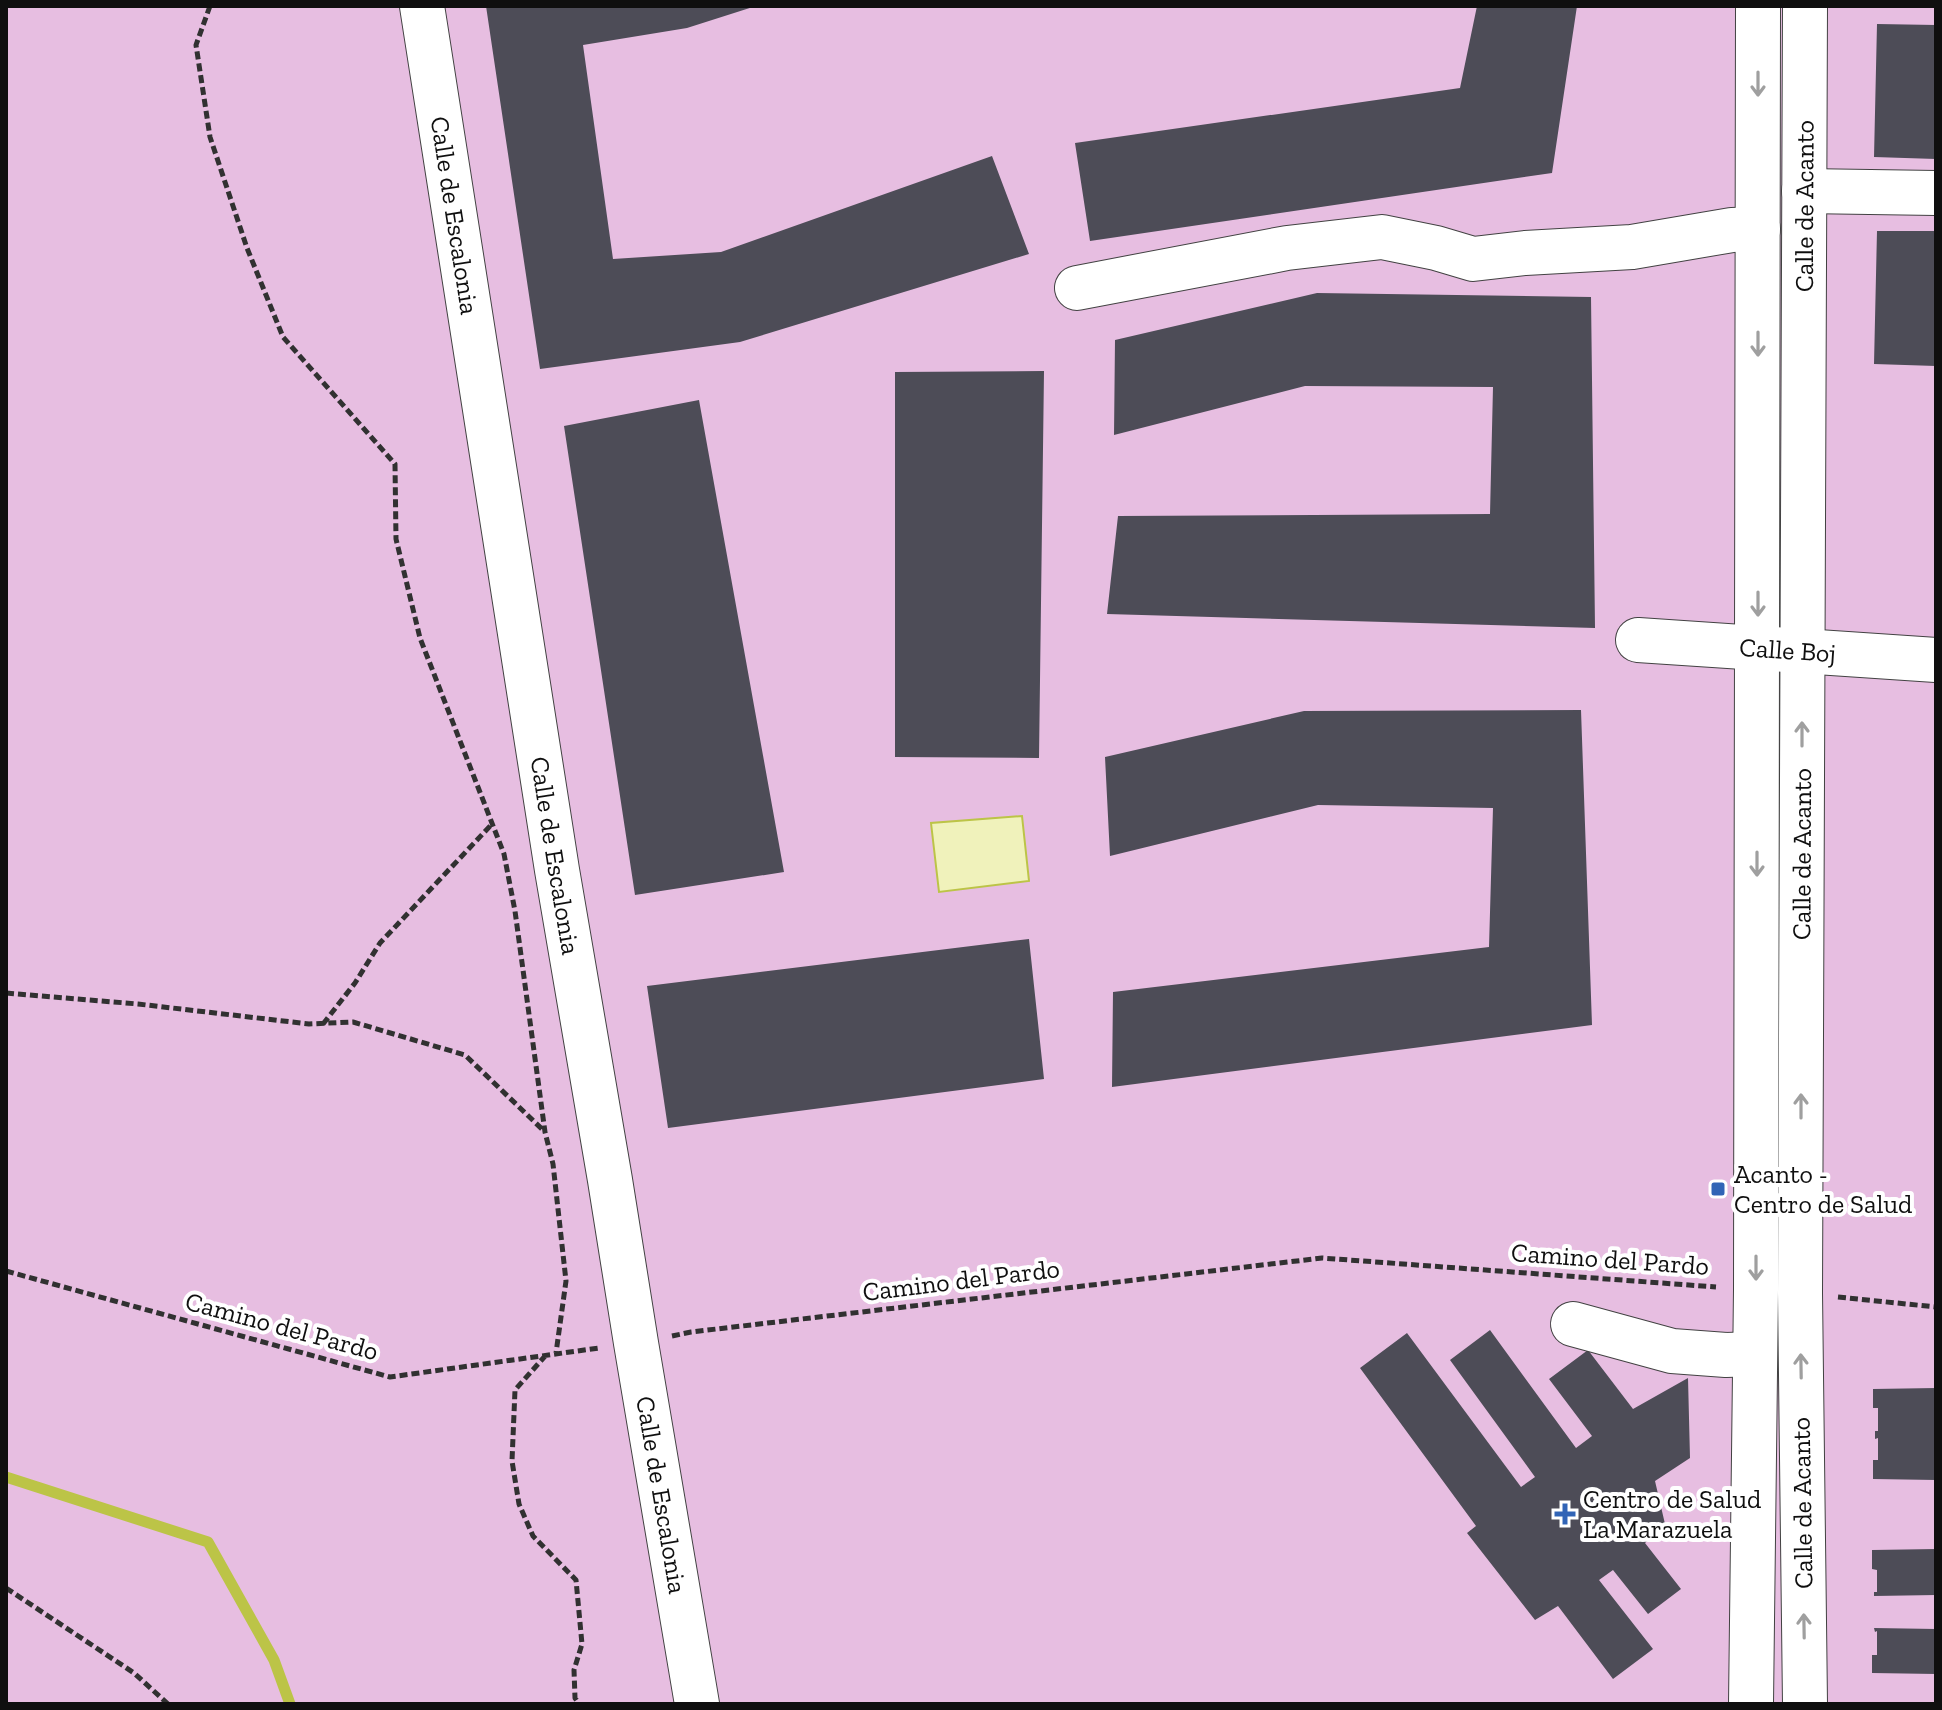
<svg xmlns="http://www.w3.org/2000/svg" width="1942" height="1710" font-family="'Zilla Slab',serif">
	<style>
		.green { fill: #e7bee1 }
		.water { fill: #f0f2bb; stroke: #bcc447; stroke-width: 2 }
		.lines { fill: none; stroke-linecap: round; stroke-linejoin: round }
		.stream { stroke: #bcc447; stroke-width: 11 }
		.building { fill: #4d4c57 }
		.minor-casing { stroke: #424242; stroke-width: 46 }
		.path { stroke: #313131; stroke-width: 5; stroke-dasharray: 8 4; stroke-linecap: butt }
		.minor { stroke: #fff; stroke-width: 44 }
		.oneway { stroke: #9f9f9f }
		.poi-dot { fill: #3164b6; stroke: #fff; stroke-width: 3 }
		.labels { text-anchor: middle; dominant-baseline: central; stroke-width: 8; stroke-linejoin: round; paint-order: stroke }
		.street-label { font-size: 26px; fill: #0f0f0f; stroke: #fff }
		.poi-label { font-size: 26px; fill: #0f0f0f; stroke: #fff; text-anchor: start }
	</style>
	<rect width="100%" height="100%" fill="#f8f3fe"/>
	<path class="green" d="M6,6H1936V1704H6Z"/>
	<path class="water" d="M1022,816L1029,881L939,892L931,823Z"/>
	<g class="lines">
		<path class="stream" d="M6,1477L208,1542L274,1660L290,1704"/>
	</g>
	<path class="building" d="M486,6H756L687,28L583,45L613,259L721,252L992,156L1029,254L740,342L540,369Z
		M1477,6H1577L1552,173L1090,241L1075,143L1460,88Z
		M1877,24L1936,25V159L1874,157Z
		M1877,231H1936V366L1874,364Z
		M1317,293L1591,297L1595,628L1107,614L1118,516L1490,514L1493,387L1305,386L1114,435L1115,340Z
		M1044,371L1039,758L895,757V372Z
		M699,400L784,872L635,895L564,426Z
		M1581,710L1592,1025L1112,1087L1113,992L1489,947L1493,808L1318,805L1110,856L1105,757L1304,711Z
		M1029,939L1044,1079L668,1128L647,986Z
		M1490,1330L1576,1448L1592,1436L1549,1379L1588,1350L1633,1409L1688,1378L1690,1458L1655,1481L1665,1524L1645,1543L1681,1589L1648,1614L1613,1570L1599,1580L1653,1649L1613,1679L1558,1606L1535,1620L1467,1533L1476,1526L1360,1368L1407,1333L1521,1487L1535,1477L1450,1360Z
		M1936,1388V1480L1873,1479V1460H1878V1438L1875,1439V1431H1878V1408H1873V1389Z
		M1936,1549V1595L1874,1596V1592H1877V1570L1872,1569V1550Z
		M1874,1628L1936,1629V1674L1872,1673V1655H1877V1631L1875,1632Z"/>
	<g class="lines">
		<defs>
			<g id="minor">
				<path id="s1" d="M422,6L557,870L610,1180L636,1343L697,1704"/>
				<path d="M1804,191L1936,193"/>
				<path d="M1077,288L1287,248L1382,237L1436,248L1473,259L1525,253L1632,247L1732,230L1758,229"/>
				<path id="s2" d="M1638,640L1936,660"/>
				<path d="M1573,1324L1672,1351L1726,1355L1755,1354"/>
				<path d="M1751,1704L1756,1290L1758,6"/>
				<path id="s3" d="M1805,1704L1800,1293L1805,6"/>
			</g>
		</defs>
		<use href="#minor" class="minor-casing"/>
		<path class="path" d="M210,6L196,45L210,137L247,248L283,337L395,464L396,539L420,638L504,854L515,911L545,1132L553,1164L566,1281L556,1353
			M6,993L138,1004L309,1024L353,1022L465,1055L544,1131
			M323,1024L355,983L380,943L492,824
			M6,1271L390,1377L599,1348
			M1838,1297L1936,1307
			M672,1336L691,1332L1322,1258L1716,1287
			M546,1355L515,1390L512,1461L519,1504L533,1536L576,1580L582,1644L574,1670L575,1698L579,1704
			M6,1588L134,1673L168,1704"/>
		<use href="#minor" class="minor"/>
	</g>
	<defs><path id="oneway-shaft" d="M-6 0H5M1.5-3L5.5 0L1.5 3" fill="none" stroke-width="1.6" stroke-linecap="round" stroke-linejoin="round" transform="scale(2)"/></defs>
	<g class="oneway">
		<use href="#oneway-shaft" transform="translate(1758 84) rotate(90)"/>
		<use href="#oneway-shaft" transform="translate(1758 344) rotate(90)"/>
		<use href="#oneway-shaft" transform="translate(1758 604) rotate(90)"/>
		<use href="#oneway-shaft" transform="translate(1802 734) rotate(-90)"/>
		<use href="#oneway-shaft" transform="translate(1757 864) rotate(90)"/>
		<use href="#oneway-shaft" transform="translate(1801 1106) rotate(-90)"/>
		<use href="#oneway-shaft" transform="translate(1756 1268) rotate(90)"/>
		<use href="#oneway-shaft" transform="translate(1801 1366) rotate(-91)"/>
		<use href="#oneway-shaft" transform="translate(1804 1626) rotate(-91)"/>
	</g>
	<g class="poi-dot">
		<rect x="1710" y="1181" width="16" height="16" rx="4"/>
		<path d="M1561 1502h8v8h8v8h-8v8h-8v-8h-8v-8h8z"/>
	</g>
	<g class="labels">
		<g class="street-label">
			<text stroke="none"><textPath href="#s3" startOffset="1498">Calle de Acanto</textPath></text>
			<text stroke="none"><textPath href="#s1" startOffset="212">Calle de Escalonia</textPath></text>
			<text stroke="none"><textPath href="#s2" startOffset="150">Calle Boj</textPath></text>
			<text stroke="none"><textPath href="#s3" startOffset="850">Calle de Acanto</textPath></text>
			<text stroke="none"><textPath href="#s1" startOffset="860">Calle de Escalonia</textPath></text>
			<text transform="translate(1610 1259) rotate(4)">Camino del Pardo</text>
			<text transform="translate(961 1280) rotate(-7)">Camino del Pardo</text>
			<text transform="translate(282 1326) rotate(15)">Camino del Pardo</text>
			<text stroke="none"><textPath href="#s1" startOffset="1508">Calle de Escalonia</textPath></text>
			<text transform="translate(1802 1503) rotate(-91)">Calle de Acanto</text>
		</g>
		<g class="poi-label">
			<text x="1734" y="1174">Acanto -<tspan x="1734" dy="30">Centro de Salud</tspan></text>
			<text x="1583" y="1499">Centro de Salud<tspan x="1583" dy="30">La Marazuela</tspan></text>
		</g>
	</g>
	<rect width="1942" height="1710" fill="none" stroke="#0f0f0f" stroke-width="16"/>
</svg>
